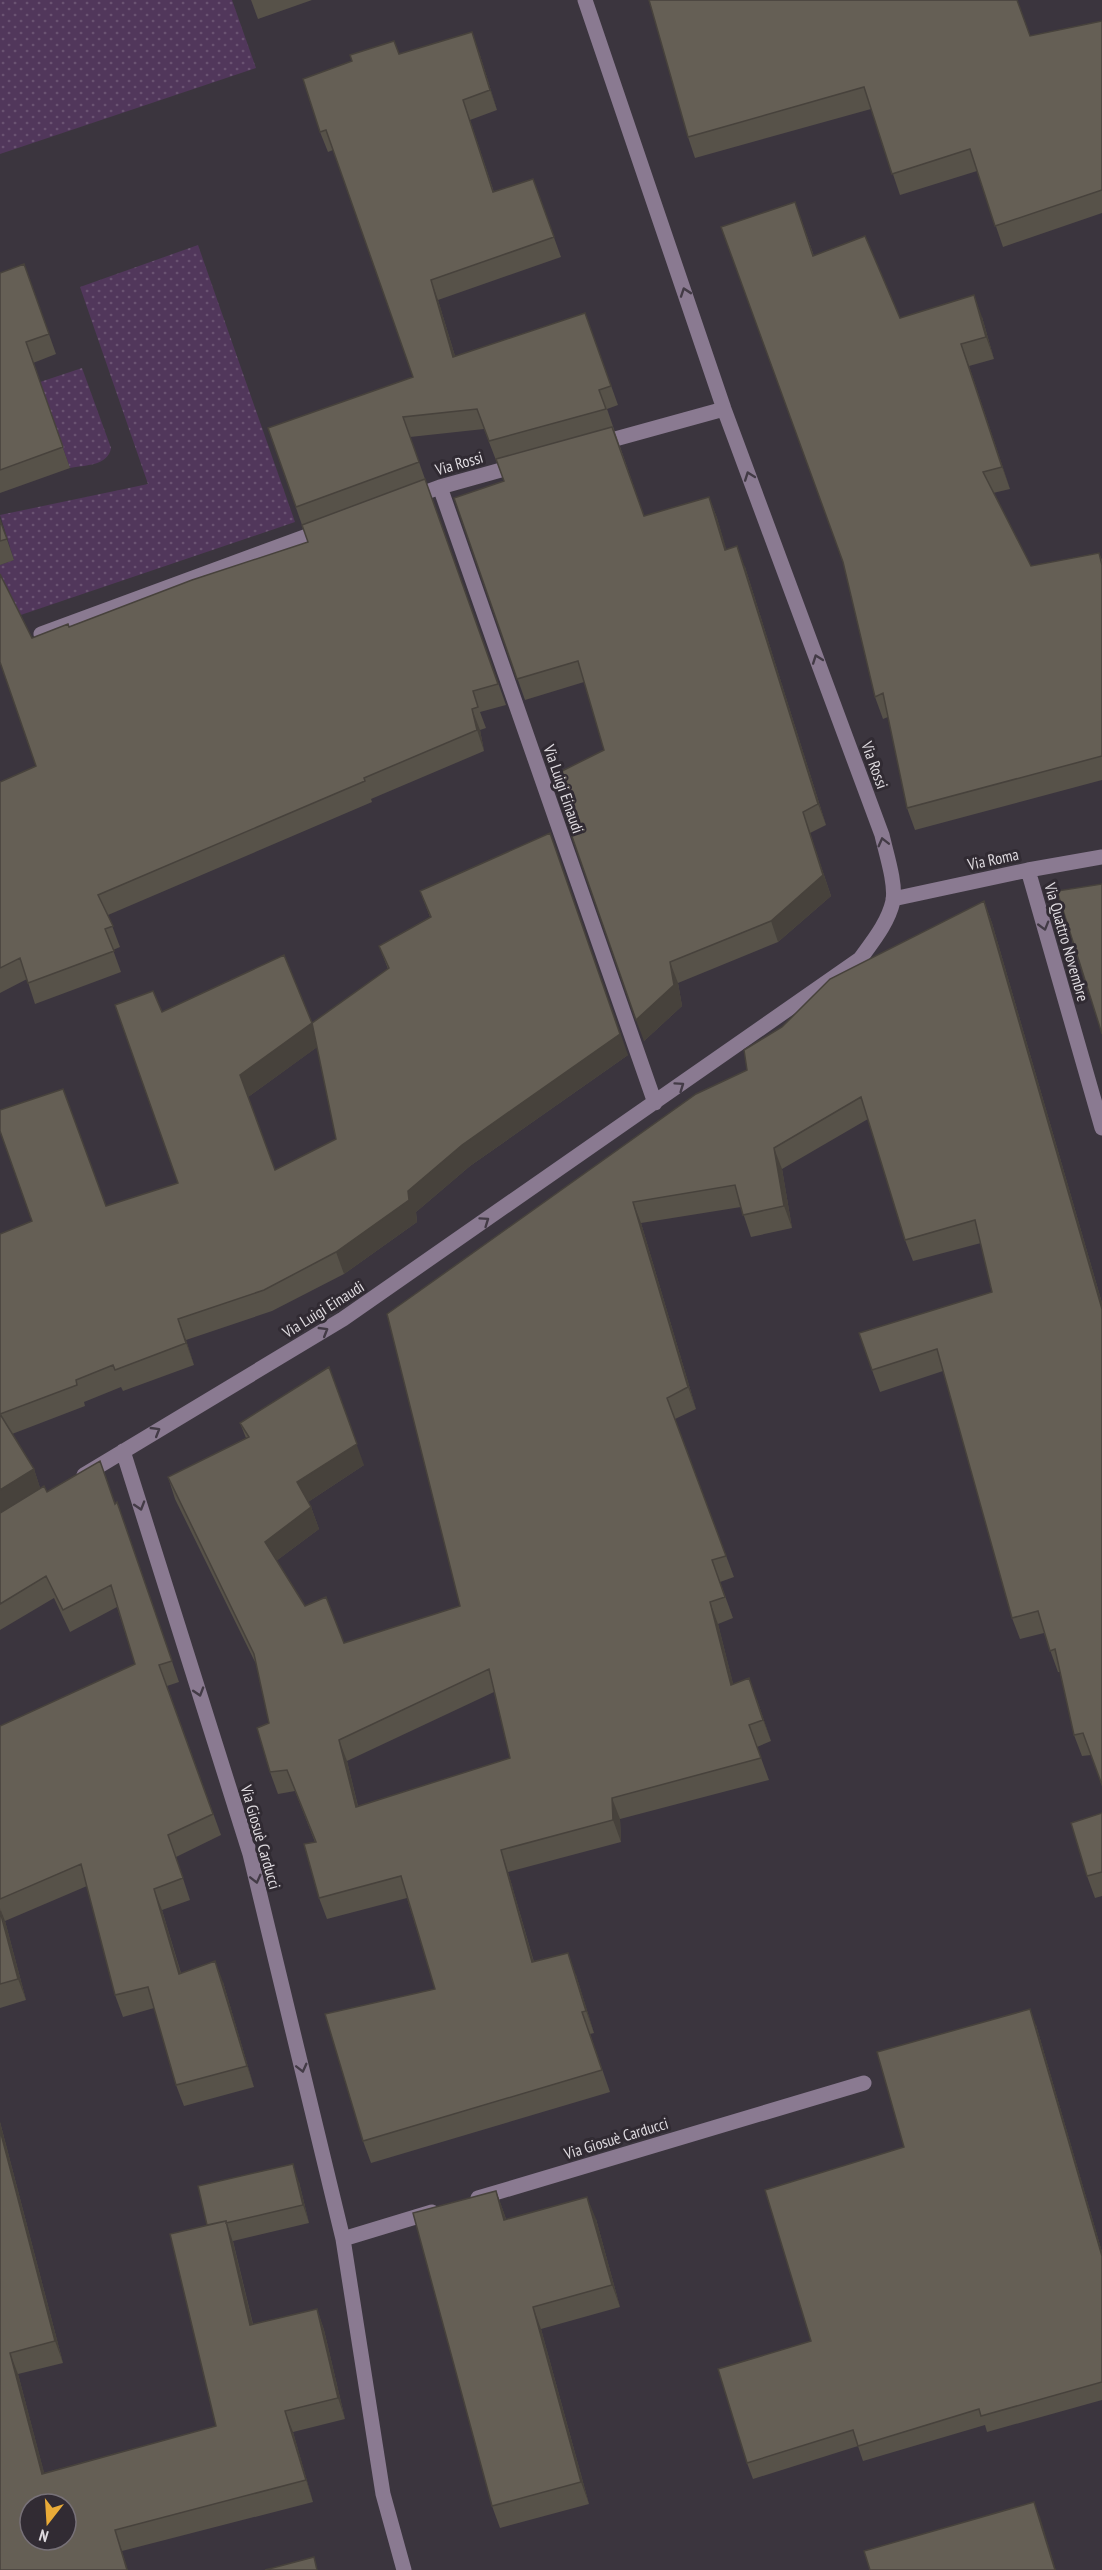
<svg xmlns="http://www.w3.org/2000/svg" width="1102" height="2570" font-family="'PT Sans Narrow',sans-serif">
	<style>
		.grass { fill: url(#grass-dots) }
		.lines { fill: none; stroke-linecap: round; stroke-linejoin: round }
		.minor { stroke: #8a7a91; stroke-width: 15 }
		.wall { fill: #575249; fill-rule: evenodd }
		.shaded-wall { fill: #47423c }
		.building { fill: #655f55; stroke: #47423c; stroke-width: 1.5; fill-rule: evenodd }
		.oneway { stroke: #433b46 }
		.labels { text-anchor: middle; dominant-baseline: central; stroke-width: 6; stroke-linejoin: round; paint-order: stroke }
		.street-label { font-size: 16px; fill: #dfdbe0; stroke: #312b33 }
	</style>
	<defs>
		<pattern id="grass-dots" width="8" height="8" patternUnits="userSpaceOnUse" patternTransform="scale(1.5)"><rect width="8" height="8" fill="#51375b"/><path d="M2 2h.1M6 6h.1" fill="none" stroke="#6a5372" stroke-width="1.8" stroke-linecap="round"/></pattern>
	</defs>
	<rect width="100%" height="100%" fill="#3b353e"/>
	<path class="grass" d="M0,0H232L256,68L0,154Z
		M198,245L295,522L0,622V565L14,560L0,515L148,484L80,287Z
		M82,368L111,448C108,466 85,465 70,468L40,382Z"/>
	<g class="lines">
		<path class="minor" d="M597,444L724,409
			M440,487L655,1103
			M410,498L440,487L519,465
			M41,634L326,529
			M1028,870L1102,1128
			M893,899L1028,870L1102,857
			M123,1451L250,1854L343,2239L383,2494L404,2570
			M84,1475L343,1319L860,959C873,941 888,923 893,901C896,883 886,853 882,835L724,409L585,0
			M478,2198L864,2083
			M343,2239L432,2212"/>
	</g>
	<path class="wall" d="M251,0H312L258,19Z
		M1102,21V213L1003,247L977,171L900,195L871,109L695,158L688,137L1030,36Z
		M479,52L497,110L470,120L494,192L533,179L561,257L438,300L455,356L585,313L618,405L607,409L644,516L709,497L717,518L726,550L745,567L826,825L810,833L831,896L778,942L678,983L682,1006L644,1041L604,750L584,682L525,700L454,498L504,481L484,429L410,437L506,705L480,712L486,728L480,730L484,751L371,799L372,802L108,915L120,947L113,950L121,972L35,1004L27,979L0,993V782L36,766L32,638L69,627L308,542L268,428L413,377L333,150L328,152L320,132L399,54Z
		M795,202L814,256L900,318L982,317L994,359L969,366L1010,489L993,493L1031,566L1099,553L1102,560V780L915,830L907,808L888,717L883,719L875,697Z
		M24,264L56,354L33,363L70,468L0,493V273Z
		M0,519L14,560L0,565Z
		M420,891L628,1055L470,1166L416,1212L417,1222L344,1274L272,1311L186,1340L194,1365L123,1391L121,1387L84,1402L85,1406L12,1434L34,1469L40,1488L47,1492L115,1504L125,1524L179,1682L167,1686L221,1835L176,1857L190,1900L162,1910L181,1973L223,1982L254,2087L184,2106L176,2085L154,2008L123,2017L115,1995L87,1886L5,1921L26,2000L0,2008V1726L135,1664L117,1607L70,1632L54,1598L0,1630V1234L106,1206L178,1183L162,1012L312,1023L388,969L379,946L430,917ZM317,1047L336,1139L275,1170L248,1097Z
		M984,901L992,923L1102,1303V1786L1091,1755L1082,1756L1074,1735L1060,1672H1058L1044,1633L1020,1639L1012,1618L943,1371L880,1392L872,1370L992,1292L981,1243L913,1261L905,1240L868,1119L782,1169L792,1228L751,1237L741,1207L641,1223L696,1409L675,1419L734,1577L720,1582L733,1618L718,1624L733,1684L757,1700L771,1741L757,1747L769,1780L620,1819L621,1842L508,1872L534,1962L576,1975L594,2033L590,2034L610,2092L371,2163L363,2141L435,1989L407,1898L327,1919L319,1898L315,1842L295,1791L278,1794L270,1772L269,1723L256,1664L175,1499L168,1477L246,1438L240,1423L364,1465L308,1502L311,1507L319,1529L276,1561L305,1606L344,1643L460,1606L387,1314L747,1070L782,1027ZM494,1692L510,1758L358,1806L347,1761Z
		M1102,1813V1896L1095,1898L1087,1876Z
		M1036,2025L1102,2252V2400L987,2432L985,2425L863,2461L858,2446L753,2479L747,2463L811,2341L904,2147Z
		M0,2122L63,2363L18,2374L44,2473L216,2426L207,2225L299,2182L309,2223L233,2241L253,2324L317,2309L324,2330L345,2419L293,2432L313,2502L122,2551L0,2570Z
		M496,2191L506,2219H596L620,2307L541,2329L589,2504L500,2528L492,2506Z"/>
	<path class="shaded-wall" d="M472,32L479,52L497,110L490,90Z
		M463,100L470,120L500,212L493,192Z
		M431,280L438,300L461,376L453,357Z
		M974,295L982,317L994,359L986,337Z
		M961,344L969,366L1010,489L1002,467Z
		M709,497L717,518L733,571L725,550Z
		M737,546L745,567L826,825L818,804Z
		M472,709L480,730L484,751L477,730Z
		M803,812L831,896L778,942L771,921Z
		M550,833L628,1055L470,1166L416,1212L417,1222L344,1274L336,1252Z
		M984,901L992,923L1102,1303V1309Z
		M670,962L678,983L682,1006L644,1041L636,1020Z
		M312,1023L320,1045L248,1097L240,1075Z
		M774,1148L782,1169L792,1228L784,1206Z
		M633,1202L641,1223L696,1409L688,1387Z
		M178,1319L186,1340L194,1365L186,1343Z
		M329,1367L364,1465L305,1504L297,1482Z
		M34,1469L41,1491L0,1517V1490Z
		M311,1507L319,1529L272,1564L265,1542Z
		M710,1602L718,1624L739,1707L731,1685Z
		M749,1678L757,1700L771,1741L763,1720Z
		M339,1740L347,1761L363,1828L356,1807Z
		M612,1798L620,1819L621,1842L613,1820Z
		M501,1850L508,1872L540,1984L532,1962Z
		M154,1889L162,1910L187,1995L179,1974Z
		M0,1908L5,1921L26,2000L18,1979Z
		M568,1953L576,1975L594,2033L586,2011Z
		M215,1961L223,1982L254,2087L247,2066Z
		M1030,2009L1036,2025L1102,2252V2256Z
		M0,2122L63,2363L55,2341L0,2130Z
		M293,2164L299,2182L309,2223L303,2205Z
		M496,2191L504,2213L512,2242L504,2220Z
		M587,2197L596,2219L620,2307L612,2285Z
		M226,2221L233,2242L258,2346L250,2325Z
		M533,2307L541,2329L589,2504L581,2482Z
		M317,2309L324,2330L345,2419L338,2398Z
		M10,2353L18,2374L50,2495L42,2474Z
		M285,2411L293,2432L313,2502L306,2480Z
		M1034,2502L1040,2517L1056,2570H1055Z
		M115,2530L122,2551L128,2570H127Z"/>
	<path class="building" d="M649,0H1017L1030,36L1102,21V190L995,226L970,149L892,174L864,87L688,137Z
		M472,32L490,90L463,100L493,192L533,179L554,237L431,280L453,357L585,313L611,386L599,390L606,409L489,441L477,409L403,417L419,462L296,507L268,428L413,377L326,130L320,132L303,79L352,61L350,55L394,41L399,54Z
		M795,202L813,256L865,236L900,318L974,295L986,337L961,344L1002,467L983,472L1031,566L1099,553L1102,565V756L907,808L883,693L875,697L843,562L721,227Z
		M24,264L49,334L26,342L63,447L0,470V273Z
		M612,427L644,516L709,497L725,550L737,546L818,804L803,812L823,875L771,921L670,962L674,985L636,1020L568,825L554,775L604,750L578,661L517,679L454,498L504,481L496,459Z
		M425,479L498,684L473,691L478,707L472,709L477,730L364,778L365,781L98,895L113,926L105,929L114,951L28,983L20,958L0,968V782L36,766L0,662V574L32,638L68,624L69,627L192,580L308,542L302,525Z
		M0,520L7,539L0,541Z
		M550,833L620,1034L462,1145L408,1191L409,1200L336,1252L264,1290L178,1319L186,1343L115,1370L113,1365L76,1380L77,1385L0,1414L34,1469L0,1490V1234L32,1221L0,1131V1110L63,1089L106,1206L178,1183L115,1005L153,991L162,1012L284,955L312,1023L389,968L379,946L431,917L420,891ZM312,1023L336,1139L275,1170L240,1075Z
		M1102,884V1034L1057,891Z
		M984,901L1102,1309V1785L1083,1733L1074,1735L1055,1649L1050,1651L1038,1611L1012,1618L937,1349L872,1370L859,1333L992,1292L975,1220L905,1240L861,1097L774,1148L784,1206L743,1215L735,1185L633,1202L688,1387L667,1398L726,1556L712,1560L725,1597L710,1602L731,1685L749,1678L763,1720L749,1725L761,1758L612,1798L613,1820L501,1850L532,1962L568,1953L586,2011L582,2012L602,2070L363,2141L325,2014L435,1989L401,1876L319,1898L304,1844L316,1842L287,1770L270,1772L257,1728L269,1723L254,1654L168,1477L249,1437L240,1423L329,1367L357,1444L297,1482L311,1507L265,1542L305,1606L326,1597L344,1643L460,1606L387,1314L696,1094L747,1070L744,1050L782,1027L830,979ZM489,1669L510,1758L356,1807L339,1740Z
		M100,1461L115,1504L117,1502L172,1661L159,1665L213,1814L168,1835L183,1878L154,1889L179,1974L215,1961L247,2066L176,2085L148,1987L115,1995L81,1864L0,1899V1726L135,1664L111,1585L63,1610L46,1576L0,1604V1513L44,1486L47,1492Z
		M1102,1813V1872L1087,1876L1071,1823Z
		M0,1911L18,1979L0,1984Z
		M1030,2009L1102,2256V2382L981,2416L979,2409L858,2446L853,2430L747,2463L718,2369L811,2341L765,2190L904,2147L877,2052Z
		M0,2130L55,2341L10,2353L42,2474L216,2426L170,2234L226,2221L250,2325L317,2309L338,2398L285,2411L306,2480L115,2530L127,2570H0ZM30,2504H66V2540H30Z
		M293,2164L303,2205L226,2223V2221L207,2225L198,2186Z
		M496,2191L504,2220L587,2197L612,2285L533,2307L581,2482L492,2506L413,2213Z
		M1034,2502L1055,2570H870L864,2551Z
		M314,2557L317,2570H265Z"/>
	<defs><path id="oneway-chevron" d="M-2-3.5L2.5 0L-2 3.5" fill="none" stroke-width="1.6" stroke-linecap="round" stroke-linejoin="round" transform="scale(1.5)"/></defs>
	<g class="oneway">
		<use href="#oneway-chevron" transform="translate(685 292) rotate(-109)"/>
		<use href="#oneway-chevron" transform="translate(749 476) rotate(-110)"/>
		<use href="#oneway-chevron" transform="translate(817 659) rotate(-110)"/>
		<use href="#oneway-chevron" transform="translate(883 842) rotate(-104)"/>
		<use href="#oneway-chevron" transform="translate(1044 926) rotate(74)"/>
		<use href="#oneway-chevron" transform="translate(680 1086) rotate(-35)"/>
		<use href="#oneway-chevron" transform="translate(485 1221) rotate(-35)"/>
		<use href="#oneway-chevron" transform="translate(324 1331) rotate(-31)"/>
		<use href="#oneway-chevron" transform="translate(156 1431) rotate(-31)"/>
		<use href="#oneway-chevron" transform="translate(140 1506) rotate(73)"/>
		<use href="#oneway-chevron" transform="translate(199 1692) rotate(73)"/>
		<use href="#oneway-chevron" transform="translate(256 1879) rotate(76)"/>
		<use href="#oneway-chevron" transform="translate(302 2068) rotate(76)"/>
	</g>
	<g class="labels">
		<g class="street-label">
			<text transform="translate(459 463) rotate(-16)">Via Rossi</text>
			<text transform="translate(875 765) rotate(70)">Via Rossi</text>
			<text transform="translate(564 789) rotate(71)">Via Luigi Einaudi</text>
			<text transform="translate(993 859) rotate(-12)">Via Roma</text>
			<text transform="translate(1067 942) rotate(74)">Via Quattro Novembre</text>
			<text transform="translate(323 1309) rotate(-32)">Via Luigi Einaudi</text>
			<text transform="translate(261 1837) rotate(74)">Via Giosuè Carducci</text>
			<text transform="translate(616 2138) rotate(-17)">Via Giosuè Carducci</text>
		</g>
	</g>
	<g transform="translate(48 2522) rotate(197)"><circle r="28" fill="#312b33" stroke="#777178" stroke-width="1.5"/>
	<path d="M0-4.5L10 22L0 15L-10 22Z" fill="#e9ab38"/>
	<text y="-9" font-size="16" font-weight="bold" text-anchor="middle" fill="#dfdbe0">N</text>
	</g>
</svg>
